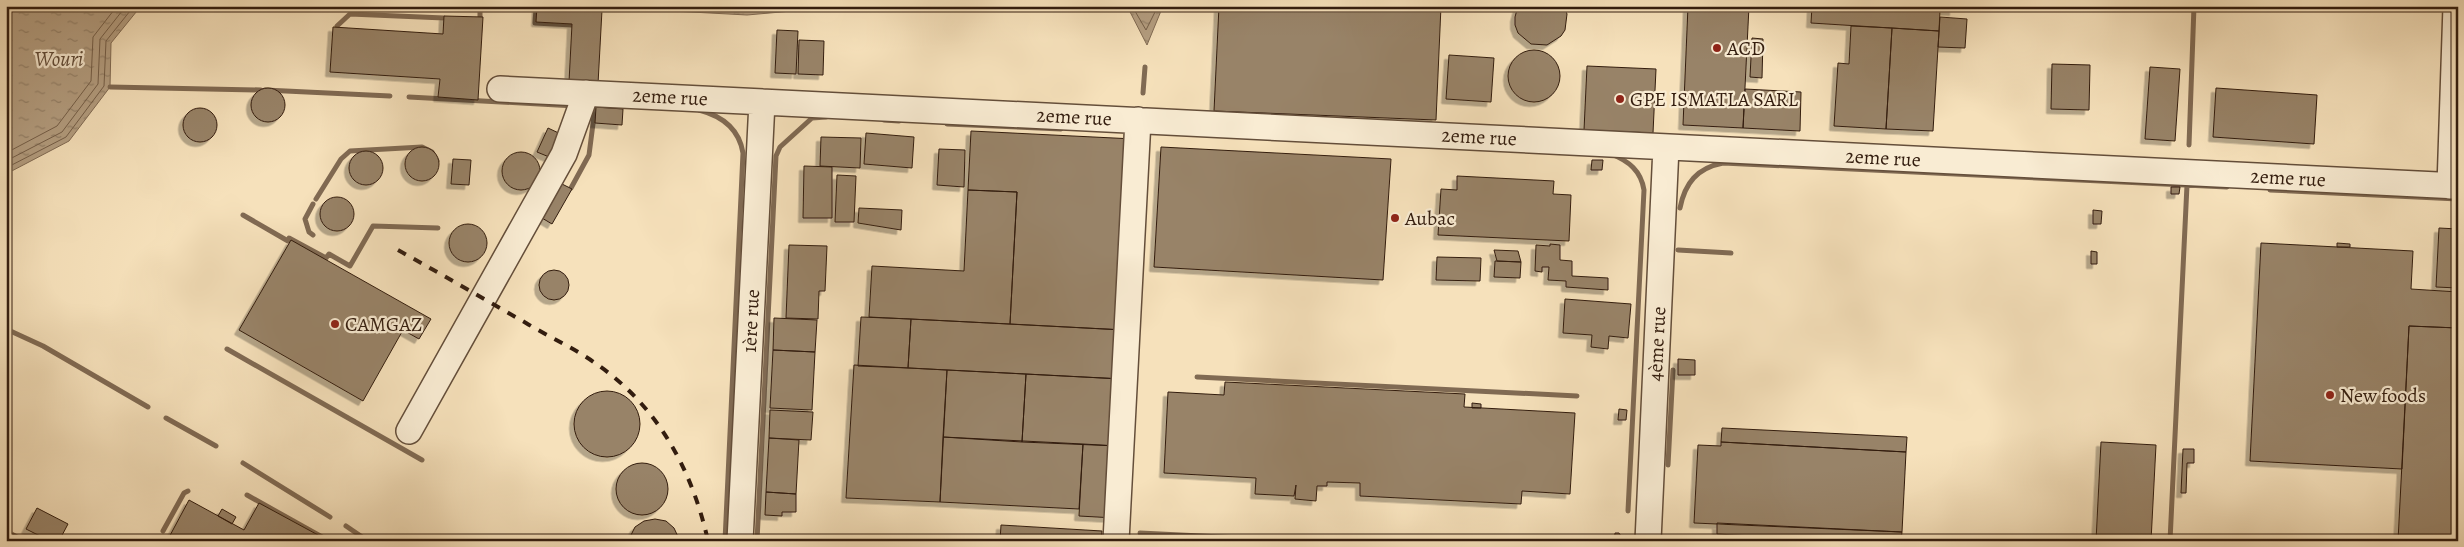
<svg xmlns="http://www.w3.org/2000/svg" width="2464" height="547" font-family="Alegreya,serif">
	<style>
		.water { fill: url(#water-ripples); stroke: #806a53 }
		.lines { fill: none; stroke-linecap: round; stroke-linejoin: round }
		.shore { stroke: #745e48; stroke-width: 1 }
		.stream { stroke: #806a53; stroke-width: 5 }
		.building { fill: #988368; stroke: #331d0f; filter: url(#shadow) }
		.minor-casing { stroke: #644e3a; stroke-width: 28 }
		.minor { stroke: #f9ecd3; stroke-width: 25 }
		.rail { stroke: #331d0f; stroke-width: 4; stroke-dasharray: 9 9; stroke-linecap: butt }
		.poi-dot { fill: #8f2418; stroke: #f9ecd3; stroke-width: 2 }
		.labels { text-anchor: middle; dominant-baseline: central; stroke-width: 4.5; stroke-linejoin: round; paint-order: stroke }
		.poi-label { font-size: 20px; fill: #331d0f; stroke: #f9ecd3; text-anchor: start }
		.street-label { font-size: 20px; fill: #331d0f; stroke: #f9ecd3 }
		.water-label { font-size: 21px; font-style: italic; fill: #604a37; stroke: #f9ecd3 }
	</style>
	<defs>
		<pattern id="water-ripples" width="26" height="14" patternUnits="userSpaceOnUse" patternTransform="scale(1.25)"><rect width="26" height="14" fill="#b49e81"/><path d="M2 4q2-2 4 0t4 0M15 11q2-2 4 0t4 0" fill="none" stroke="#938068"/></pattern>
		<filter id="shadow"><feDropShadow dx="-4.5" dy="4.5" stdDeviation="0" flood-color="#0004"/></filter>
	</defs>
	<rect width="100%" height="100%" fill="#f6e1bb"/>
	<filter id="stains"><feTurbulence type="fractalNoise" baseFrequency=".004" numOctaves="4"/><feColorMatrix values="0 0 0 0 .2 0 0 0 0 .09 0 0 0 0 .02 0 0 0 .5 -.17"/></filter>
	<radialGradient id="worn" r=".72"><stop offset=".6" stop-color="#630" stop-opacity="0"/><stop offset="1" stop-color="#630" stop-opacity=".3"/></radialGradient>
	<path class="water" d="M6,6H141L111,43L110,87L69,141L6,174Z
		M579,6H848L747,15Z
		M1127,6H1163L1147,45Z"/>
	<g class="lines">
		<path class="shore" d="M662,6L747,10L799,6
			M1132,6L1146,30L1158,6
			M6,153L57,126L91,81L93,37L117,6
			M6,161L62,132L98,84L100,39L126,6
			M6,168L66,137L104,86L106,41L134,6"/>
		<path class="stream" d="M480,17V7L536,9L535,23L572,25
			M337,26L350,14L444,18
			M110,87L261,90
			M265,90L390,96
			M1143,93L1145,67
			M409,97L575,106
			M699,110C722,116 739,128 743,153L725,541
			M884,120L899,121
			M947,124L1061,129
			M2189,145L2194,6
			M1611,154C1629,161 1641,171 1644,190L1628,511
			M571,188L589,155L595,108
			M2270,190L2458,199
			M316,199L341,159L350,151L422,147L432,152L437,161
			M313,204L305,219L309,232L313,235
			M1680,208C1685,183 1697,168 1723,163L2227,187
			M243,215L288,241L289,238L326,258L329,254L350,266L373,226L438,228
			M1678,250L1731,253
			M6,329L43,346L148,407
			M227,349L422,460
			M1197,377L1577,396
			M166,418L216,446
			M243,463L330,517
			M1668,465L1673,370
			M247,495L322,537
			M346,526L368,541
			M6,531L24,541
			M163,531L184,493L188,491
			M1140,533L1302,541
			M757,541L776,156L780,147L812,118L826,117
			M2170,541L2187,185"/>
	</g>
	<path class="building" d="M537,6L602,10L598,84L569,82L572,24L536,22Z
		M1219,6H1441L1436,120L1214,111Z
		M1518,6H1564L1567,14L1565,30L1561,36L1547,45L1531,44L1518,33L1515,25V17Z
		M1688,6H1749L1743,128L1683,125Z
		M1812,6H1954V11L1940,10L1939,31L1811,23Z
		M444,16L483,17L478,100L438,97L440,79L330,72L333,27L443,34Z
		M1940,17L1967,19L1965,48L1938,47Z
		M1851,26L1892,28L1886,129L1834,126L1838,63L1849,64Z
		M1892,28L1939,31L1933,131L1886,129Z
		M777,30L798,31L796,74L775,73Z
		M1752,38L1763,39L1762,78L1750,77Z
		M799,40L824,41L823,75L798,74Z
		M1508 76a26 26 0 1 1 52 0a26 26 0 1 1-52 0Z
		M1449,55L1494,58L1491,102L1446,99Z
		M2052,64L2090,65L2089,110L2051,109Z
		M1587,66L1656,69L1653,133L1584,130Z
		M2150,67L2180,69L2175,141L2145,139Z
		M2216,88L2317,95L2314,144L2213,137Z
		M251 105a17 17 0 1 1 34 0a17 17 0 1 1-34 0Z
		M1745,89L1801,92L1800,131L1743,128Z
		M596,107L623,109L622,125L595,123Z
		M183 125a17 17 0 1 1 34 0a17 17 0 1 1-34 0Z
		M548,128L565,136L554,159L537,152Z
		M971,131L1134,139L1124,330L1010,324L1017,192L968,190Z
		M866,133L914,137L912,168L864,164Z
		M821,137L861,138L860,168L820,166Z
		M1161,147L1391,159L1383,280L1154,267Z
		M405 164a17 17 0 1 1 34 0a17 17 0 1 1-34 0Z
		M939,149L965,150L964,187L937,185Z
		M349 168a17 17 0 1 1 34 0a17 17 0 1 1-34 0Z
		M502 171a19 19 0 1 1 38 0a19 19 0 1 1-38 0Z
		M453,159L471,160L469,185L451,184Z
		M1592,160H1603L1602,170H1591Z
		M804,166L832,167V218H803Z
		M837,175L856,176L854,222H835Z
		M1457,176L1554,181L1553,194L1571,195L1569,241L1438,235L1441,189L1457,190Z
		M560,183L572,189L552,224L542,218Z
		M2171,187H2180L2179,194H2171Z
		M968,190L1017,192L1010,324L869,317L872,266L964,271Z
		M320 214a17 17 0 1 1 34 0a17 17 0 1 1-34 0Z
		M859,208L902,210L901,230L858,223Z
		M2093,210L2102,211L2101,224H2093Z
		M449 243a19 19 0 1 1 38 0a19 19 0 1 1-38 0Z
		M2439,228L2458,229V288L2436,287Z
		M291,240L431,319L419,339L403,330L363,401L239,330Z
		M2261,243L2413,251L2411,289L2458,292V328L2409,326L2402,469L2250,461Z
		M2337,243L2350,244V247H2337Z
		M1550,244L1560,245V260L1572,261V276L1608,278V290L1566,287V281L1548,280L1549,267H1542V272L1535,271L1536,245L1550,246Z
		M789,245L827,246L825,291H819L818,319L786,318Z
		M1494,250L1518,251L1521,262L1497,261Z
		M2091,251L2097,252V264H2091Z
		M1437,257L1481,258L1480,281L1436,280Z
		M1495,261L1521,262L1520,278L1494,277Z
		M539 285a15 15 0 1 1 30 0a15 15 0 1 1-30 0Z
		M1565,299L1631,304L1628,338L1609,336L1608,349L1591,347L1592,335L1563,333Z
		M861,317L911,319L908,368L858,366Z
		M774,318L817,320L815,352L773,350Z
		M911,319L1124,330L1122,379L908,368Z
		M2409,326L2458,328V541H2398Z
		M773,350L815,352L812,410L770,408Z
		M1678,359L1695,360V375H1678Z
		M854,365L947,370L940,502L846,498Z
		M947,370L1026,374L1022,442L943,437Z
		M1026,374L1122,379L1118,446L1022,442Z
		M1225,382L1465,394L1464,407L1575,413L1570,494L1522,491L1521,504L1360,496V483L1327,482V486H1317L1316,501L1295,499L1296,485L1294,496L1255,494L1256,478L1164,473L1168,392L1224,395Z
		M574 424a33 33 0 1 1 66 0a33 33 0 1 1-66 0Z
		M1472,403L1481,404V408H1472Z
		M1619,409L1627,410L1626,420H1618Z
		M770,410L813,412L811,440L769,438Z
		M1722,428L1907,437L1906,452L1721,442Z
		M943,437L1083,444L1079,509L940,502Z
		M769,438L799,440L796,494L766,492Z
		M1721,442L1906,452L1902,532L1694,523L1698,445L1721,446Z
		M2101,442L2156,445L2151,541H2096Z
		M1083,444L1118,446L1115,518L1079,516Z
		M2183,449H2194V463H2187L2186,493H2181Z
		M616 489a26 26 0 1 1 52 0a26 26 0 1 1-52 0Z
		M766,492L796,494V512H782V516L765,515Z
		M189,500L244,530L259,503L318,535L315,541H167Z
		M37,508L68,524L59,541H50L26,529Z
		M222,509L236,517L232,524L218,516Z
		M655,519L666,521L674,528L680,541H628L635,527L644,521Z
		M1717,523L1902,532L1901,541H1843L1717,534Z
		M1001,525L1102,531L1101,541H1000Z
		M1615,533H1619L1624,541H1614Z"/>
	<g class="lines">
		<defs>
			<path id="minor" d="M500,89L2458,186
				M2450,186L2456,6
				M409,431L564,154L586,93
				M740,541L762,102
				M1116,541L1138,120
				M1648,541L1666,147"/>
		</defs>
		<use href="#minor" class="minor-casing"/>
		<use href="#minor" class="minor"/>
		<path class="rail" d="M398,250C441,274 484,299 526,323C549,337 574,348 595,363C657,405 692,469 708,541"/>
	</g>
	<g class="poi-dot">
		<circle cx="1717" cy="48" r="5"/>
		<circle cx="1620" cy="99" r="5"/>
		<circle cx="1395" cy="218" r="5"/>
		<circle cx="335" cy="324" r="5"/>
		<circle cx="2330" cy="395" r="5"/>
	</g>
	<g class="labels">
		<g class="poi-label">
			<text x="1727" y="48">ACD</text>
			<text x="1630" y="99">GPE ISMATLA SARL</text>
			<text x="1405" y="218">Aubac</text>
			<text x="345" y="324">CAMGAZ</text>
			<text x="2340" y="395">New foods</text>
		</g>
		<g class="street-label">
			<text transform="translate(670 97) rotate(3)">2eme rue</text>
			<text transform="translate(1074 117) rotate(3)">2eme rue</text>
			<text transform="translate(1479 137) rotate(3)">2eme rue</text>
			<text transform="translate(1883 158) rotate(3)">2eme rue</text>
			<text transform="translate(2288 178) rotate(3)">2eme rue</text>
			<text transform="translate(751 321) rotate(-87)">1ère rue</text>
			<text transform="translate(1657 344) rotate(-87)">4ème rue</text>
		</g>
		<g class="water-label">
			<text x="59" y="59">Wouri</text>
		</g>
	</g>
	<rect width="2464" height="547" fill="none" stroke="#f6e1bb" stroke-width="25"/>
	<rect x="8" y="8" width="2449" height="532" fill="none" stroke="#331d0f" stroke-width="2.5"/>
	<rect x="12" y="12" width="2439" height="522" fill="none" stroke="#331d0f"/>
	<rect width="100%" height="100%" filter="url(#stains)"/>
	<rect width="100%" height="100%" fill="url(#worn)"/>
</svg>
